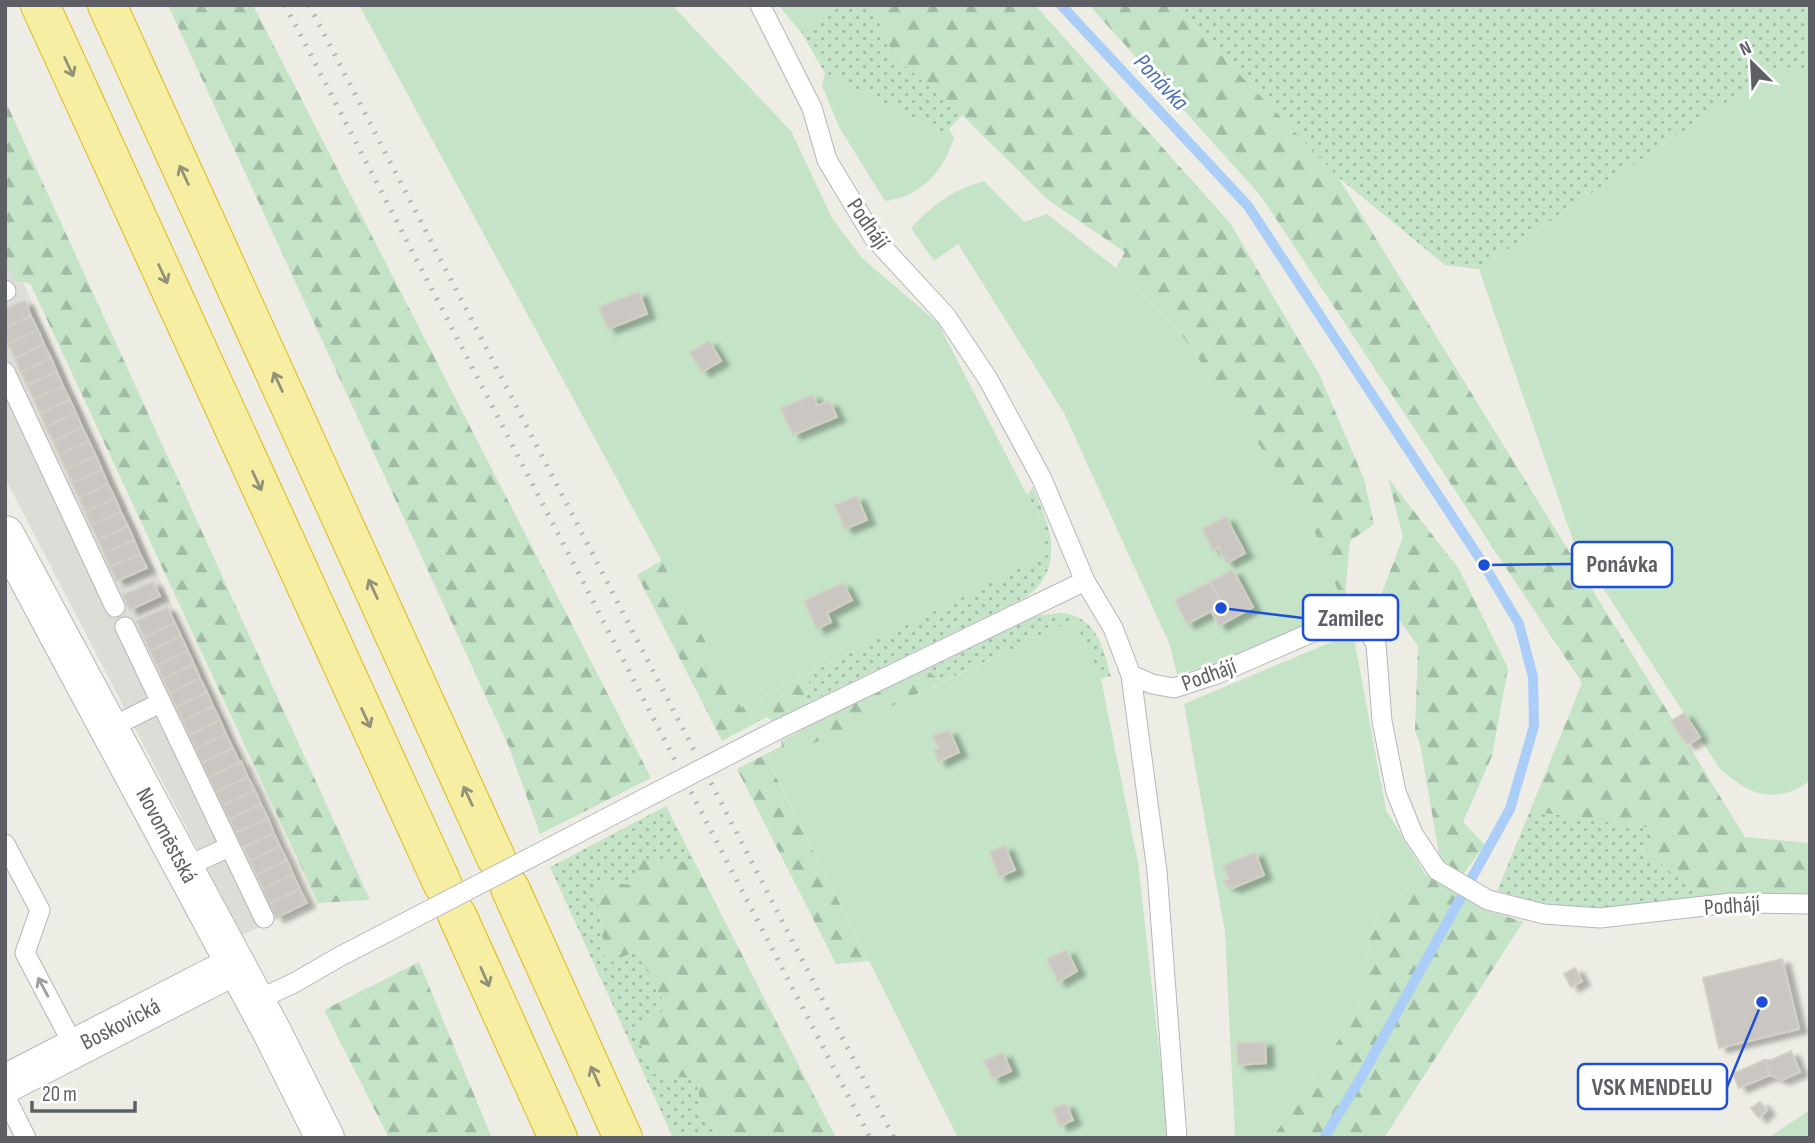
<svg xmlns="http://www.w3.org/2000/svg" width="1815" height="1143" font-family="'Sofia Sans Condensed',sans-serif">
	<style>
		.industrial { fill: #dddcd7 }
		.grass { fill: url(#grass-dots) }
		.forest { fill: url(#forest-firs) }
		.garden { fill: #c4e3c7 }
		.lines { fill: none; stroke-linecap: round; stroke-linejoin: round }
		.stream { stroke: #abcef8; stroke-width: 10 }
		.building { fill: #cac7c2; stroke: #d2cfc4; stroke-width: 2; filter: url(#shadow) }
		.service-casing { stroke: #b5b6bb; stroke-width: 21 }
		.minor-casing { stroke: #b5b6bb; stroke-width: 40 }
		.tertiary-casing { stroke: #b5b6bb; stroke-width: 40 }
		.trunk-casing { stroke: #e0b713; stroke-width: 40 }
		.service { stroke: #fff; stroke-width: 19 }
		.minor { stroke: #fff; stroke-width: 38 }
		.tertiary { stroke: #fff; stroke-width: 38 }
		.trunk { stroke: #f6eea3; stroke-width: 38 }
		.rail { stroke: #b5b6b6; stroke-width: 5; stroke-dasharray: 2 9; stroke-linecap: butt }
		.service-bridge-casing { stroke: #b5b6bb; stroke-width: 21; stroke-linecap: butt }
		.service-bridge { stroke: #fff; stroke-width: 19 }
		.oneway { stroke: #93917a }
		.oneway2 { stroke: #9e9fa2 }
		.labels { text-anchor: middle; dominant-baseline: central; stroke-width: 6; stroke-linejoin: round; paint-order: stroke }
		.street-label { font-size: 23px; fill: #5d5f64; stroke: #fff }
		.water-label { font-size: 24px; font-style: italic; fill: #4c72b2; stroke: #fff }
		.leader { fill: none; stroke: #1d4ed8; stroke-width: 2.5 }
		.callout-dot { fill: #1d4ed8; stroke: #fff; stroke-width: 2.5 }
		.callout { fill: #fff; stroke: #1d4ed8; stroke-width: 2.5 }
		.callout-label { font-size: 24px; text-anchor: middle; font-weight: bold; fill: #5d5f64 }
	</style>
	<defs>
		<pattern id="grass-dots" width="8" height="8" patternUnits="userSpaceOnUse" patternTransform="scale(1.75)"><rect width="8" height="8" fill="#c4e3c7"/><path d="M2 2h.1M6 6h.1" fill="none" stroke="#a2bba5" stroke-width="1.8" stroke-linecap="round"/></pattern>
		<pattern id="forest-firs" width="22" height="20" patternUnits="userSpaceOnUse" patternTransform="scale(1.75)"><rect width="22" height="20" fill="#c4e3c7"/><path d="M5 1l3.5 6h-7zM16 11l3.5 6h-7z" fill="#a2bba5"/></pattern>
		<filter id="shadow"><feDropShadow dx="8" dy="4.5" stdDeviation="2" flood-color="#0004"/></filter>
	</defs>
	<rect width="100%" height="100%" fill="#eeede5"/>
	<path class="industrial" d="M5,250L24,285L310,905L242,935L5,478Z"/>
	<path class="grass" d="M836,5H872L893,55L962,115L949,129L954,138L825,73L801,32Z
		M1173,5H1810V72L1780,66L1479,269L1445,265L1338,177Z
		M1033,487C1046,519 1063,552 1040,584C1036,590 1028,595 1023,599L806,704L810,673L1045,555L1043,526L1027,495Z
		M1064,613C1097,618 1103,648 1111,676L1101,679L1074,620L942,682L924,668L1030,616Z
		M666,806L695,863L640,859L637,885L595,882L606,964L637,950L667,1007L636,1034L654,1074L698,1079L700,1112L720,1138H673L550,867Z
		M1530,811L1646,827L1657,836L1647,852L1716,895L1600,910L1541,903L1497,891Z"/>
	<path class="forest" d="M168,5H253L651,778L540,834L509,747Z
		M872,5H1035L1230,223L1320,376L1364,479L1374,524L1350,541L1344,607L1307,513L1175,326L1116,268L1125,252L1048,200L962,115L893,55Z
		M1089,5H1173L1338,177L1745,837L1810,843V898L1696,894L1647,852L1657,836L1646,827L1530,811L1582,683L1261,196Z
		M5,100L370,900L318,903L30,283L15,281L5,261Z
		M1388,478L1459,569L1508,668L1492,756L1463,822L1485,845L1463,874L1440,859L1420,744L1415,731L1418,646L1381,595L1403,537Z
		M662,560L741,707L810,673L806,704L772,721L767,717L722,741L637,575Z
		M924,668L942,682L770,765L869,961L836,964L737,769L782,746L781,741Z
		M640,858L695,863L836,1138H720L700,1112L698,1079L654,1074L636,1034L666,1007L637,950L606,965L595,882L636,885Z
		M1425,874L1484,909L1523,922L1384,1138H1272L1358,1011L1372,927L1381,911Z
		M419,962L492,1138H389L324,1010Z"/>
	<path class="garden" d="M359,5H672L791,131L832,218L861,257L938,323L1043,526L1046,555L741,707Z
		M778,5H836L801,32Z
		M1780,66L1810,72V781C1773,806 1751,795 1720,769L1574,543L1479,269Z
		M825,73L954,138C943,171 923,196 885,201L839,127L822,86Z
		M984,181L1024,222L1047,214L1116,268L1175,326L1307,512L1344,607L1220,663L1177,674L1169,643L1064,413L958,244L934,261L911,228C935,203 951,191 984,181Z
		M1074,620L1101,679L1138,863L1169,1138H958L770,764Z
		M1353,633L1386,810L1425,874L1381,911L1372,927L1358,1011L1272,1138H1235L1225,932L1184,704Z
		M1810,1110V1138H1768Z"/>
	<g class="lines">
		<path class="stream" d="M1061,5L1248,206L1484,565L1519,624L1533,677L1534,726L1510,809L1359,1081L1324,1138"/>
	</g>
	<path class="building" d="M639,292L647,314L608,329L599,307Z
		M25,301L31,316L5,328V309Z
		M31,316L38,330L8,344L5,328Z
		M38,330L44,344L15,358L8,344Z
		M709,341L721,361L702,372L690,353Z
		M44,344L51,358L21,372L15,358Z
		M51,358L57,372L27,385L21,372Z
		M57,372L63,386L34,399L27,385Z
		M63,386L70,400L40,413L34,399Z
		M813,395L817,405L830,402L837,417L793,435L781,408Z
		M70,400L76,413L46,427L40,413Z
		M76,413L82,427L53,441L46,427Z
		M82,427L89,441L59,455L53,441Z
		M89,441L96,456L66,469L59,455Z
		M96,456L102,470L72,483L66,469Z
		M102,470L108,484L79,498L72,483Z
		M108,484L115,498L85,512L79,498Z
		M857,496L867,520L845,529L835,505Z
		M115,498L121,512L91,525L85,512Z
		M121,512L128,526L98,540L91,525Z
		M1226,517L1245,553L1227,563L1218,547L1213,550L1202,529Z
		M128,526L134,540L104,553L98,540Z
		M134,540L140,554L110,567L104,553Z
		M140,554L147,568L117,581L110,567Z
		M1233,570L1253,607L1219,626L1211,611L1223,605L1210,582Z
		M153,582L160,596L130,610L123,595Z
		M1210,582L1223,605L1187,624L1175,600Z
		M843,583L852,600L827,613L831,622L817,629L804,601Z
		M167,607L175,623L144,637L137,621Z
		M175,623L181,636L150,651L144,637Z
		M181,636L188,651L157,665L150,651Z
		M188,651L194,664L163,679L157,665Z
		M194,664L200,678L170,693L163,679Z
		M200,678L207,692L176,707L170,693Z
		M207,692L213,706L183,721L176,707Z
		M213,706L220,720L189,735L183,721Z
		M1684,713L1700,737L1687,745L1671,721Z
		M220,720L226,734L195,749L189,735Z
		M949,730L959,752L939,762L934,750L939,748L933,736Z
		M226,734L233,748L202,763L195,749Z
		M233,748L240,763L208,777L202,763Z
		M241,761L248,777L216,792L208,777Z
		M248,777L255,790L222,806L216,792Z
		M255,790L261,804L229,819L222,806Z
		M261,804L268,818L235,833L229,819Z
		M268,818L274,833L242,848L235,833Z
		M274,833L280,846L250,861L244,847Z
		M280,846L287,860L256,875L250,861Z
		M1005,846L1015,870L999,877L990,852Z
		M1255,852L1264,875L1233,888L1231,885L1227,887L1224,881L1229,879L1223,866Z
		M287,860L293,874L263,889L256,875Z
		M293,874L300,889L269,904L263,889Z
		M300,889L307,903L276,918L269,904Z
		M1067,950L1077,971L1058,982L1047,959Z
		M1782,959L1799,1029L1719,1048L1703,978Z
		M1575,968L1582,981L1571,987L1564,974Z
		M1265,1042L1266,1063L1238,1065L1237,1043Z
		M1791,1051L1800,1072L1782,1080L1770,1075L1764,1060H1772Z
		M1003,1053L1011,1071L993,1079L984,1061Z
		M1764,1060L1770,1075L1739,1088L1733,1074Z
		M1760,1102L1767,1110L1759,1118L1751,1108Z
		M1066,1104L1073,1120L1060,1126L1053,1109Z"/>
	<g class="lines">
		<defs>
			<path id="service" d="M760,5L812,108L827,160L874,238L946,316L988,379L1042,479L1085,581L1113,628L1131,675L1157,871L1177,1138
				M5,290L6,291
				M5,372L115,607
				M125,627L264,918
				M1131,675L1152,684L1174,688L1217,674L1322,628L1351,619H1359L1364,623L1376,644L1382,721L1396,792L1413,834L1437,870L1488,900L1544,914L1600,918L1731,903L1810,904
				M108,729L160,703
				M775,731L1085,581
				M603,820L630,806
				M5,844L40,910L25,953L75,1048
				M183,868L229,847
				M255,1001L294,983L339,957
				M5,1096L26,1138"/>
			<g id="minor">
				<path id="s1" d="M5,1084L236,965"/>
			</g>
			<g id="tertiary">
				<path id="s2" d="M5,535L272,1032L325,1138"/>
			</g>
			<path id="trunk" d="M40,5L443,885
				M107,5L496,858
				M510,888L623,1138
				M457,915L558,1138"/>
		</defs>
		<use href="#service" class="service-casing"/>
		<use href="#minor" class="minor-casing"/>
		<use href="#tertiary" class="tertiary-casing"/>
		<use href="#trunk" class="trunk-casing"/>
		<use href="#service" class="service"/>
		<use href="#minor" class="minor"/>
		<use href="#tertiary" class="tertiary"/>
		<use href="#trunk" class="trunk"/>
		<path class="rail" d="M285,5L677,764
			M309,5L696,754
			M711,783L894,1138
			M691,792L870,1138"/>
		<defs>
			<path id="service-bridge" d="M630,806L775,731
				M339,957L603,820"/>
		</defs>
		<use href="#service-bridge" class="service-bridge-casing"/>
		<use href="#service-bridge" class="service-bridge"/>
	</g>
	<defs><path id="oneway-shaft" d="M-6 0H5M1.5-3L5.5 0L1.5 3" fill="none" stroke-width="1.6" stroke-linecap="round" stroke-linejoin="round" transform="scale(1.75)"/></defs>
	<g class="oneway">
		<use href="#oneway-shaft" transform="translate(69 67) rotate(65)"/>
		<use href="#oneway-shaft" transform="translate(184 175) rotate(-115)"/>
		<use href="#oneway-shaft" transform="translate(163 274) rotate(65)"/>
		<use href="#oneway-shaft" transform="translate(278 382) rotate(-115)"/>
		<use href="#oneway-shaft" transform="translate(257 481) rotate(65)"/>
		<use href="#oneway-shaft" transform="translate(373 589) rotate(-115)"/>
		<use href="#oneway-shaft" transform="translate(366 718) rotate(65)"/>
		<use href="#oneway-shaft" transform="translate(468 796) rotate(-115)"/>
		<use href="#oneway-shaft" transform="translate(485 977) rotate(66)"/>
		<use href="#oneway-shaft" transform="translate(595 1076) rotate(-114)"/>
	</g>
	<use class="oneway2" href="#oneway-shaft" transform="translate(43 987) rotate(-118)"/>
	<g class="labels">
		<g class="street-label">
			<text transform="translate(868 224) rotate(55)">Podhájí</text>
			<text transform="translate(1209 675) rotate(-20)">Podhájí</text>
			<text stroke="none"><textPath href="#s2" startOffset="341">Novoměstská</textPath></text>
			<text transform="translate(1732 906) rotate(-4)">Podhájí</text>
			<text stroke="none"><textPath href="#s1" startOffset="130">Boskovická</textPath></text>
		</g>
		<g class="water-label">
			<text transform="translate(1161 82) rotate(47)">Ponávka</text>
		</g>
	</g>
	<path class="leader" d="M1484 565L1572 564M1221 608L1303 618M1762 1002L1727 1087"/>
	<g class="callout-dot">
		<circle cx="1484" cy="565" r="7"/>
		<circle cx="1221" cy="608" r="7"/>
		<circle cx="1762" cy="1002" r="7"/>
	</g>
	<g class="callout">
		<rect x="1572" y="542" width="100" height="45" rx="7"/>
		<rect x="1303" y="595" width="95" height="45" rx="7"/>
		<rect x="1578" y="1064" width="149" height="45" rx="7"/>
	</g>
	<g class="callout-label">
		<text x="1622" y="572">Ponávka</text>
		<text x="1351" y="626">Zamilec</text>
		<text x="1652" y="1095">VSK MENDELU</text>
	</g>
	<rect width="1815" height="1143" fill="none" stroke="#5d5f64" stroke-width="14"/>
	<g transform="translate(1752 63) rotate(336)" stroke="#ffffff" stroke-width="5" paint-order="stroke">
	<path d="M0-5L12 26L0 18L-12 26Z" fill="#5d5f64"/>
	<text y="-10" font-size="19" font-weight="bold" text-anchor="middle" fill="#5d5f64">N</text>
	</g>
	<path d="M32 1101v10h103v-10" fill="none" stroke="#5d5f64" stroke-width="3.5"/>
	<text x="42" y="1101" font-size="21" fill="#5d5f64" stroke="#ffffff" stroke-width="5" paint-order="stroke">20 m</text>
</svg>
